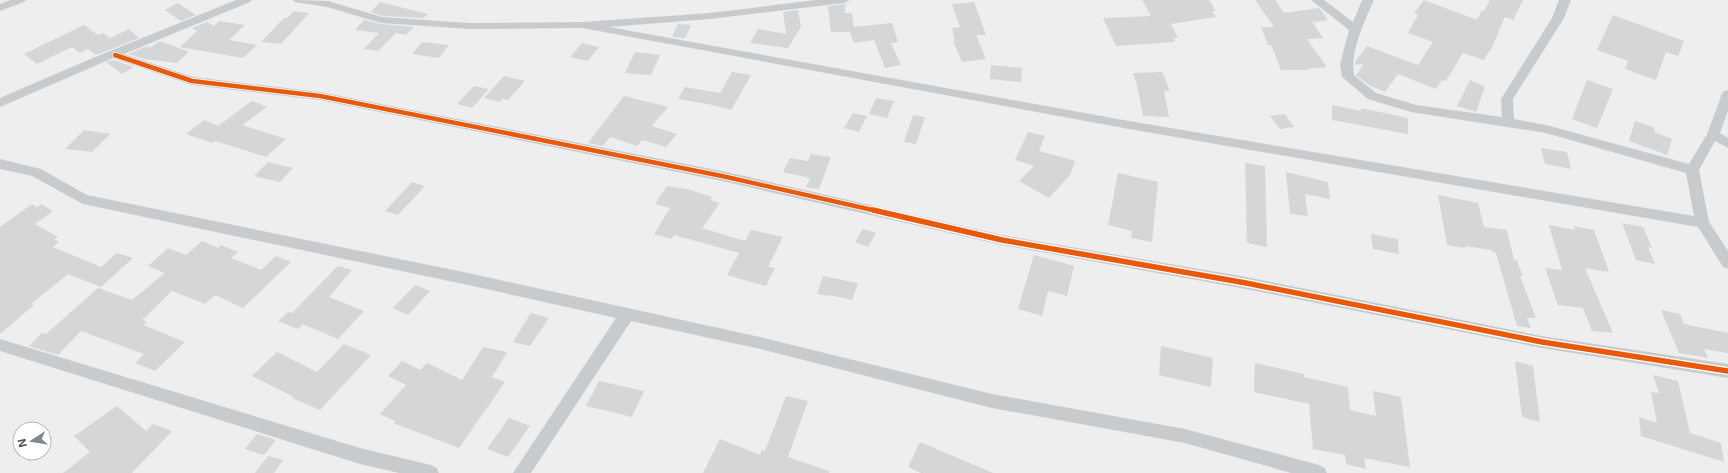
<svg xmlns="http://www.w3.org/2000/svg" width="1728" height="473" font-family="Inter,sans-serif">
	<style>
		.building { fill: #d5d6d7 }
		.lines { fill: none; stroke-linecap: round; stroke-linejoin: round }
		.minor { fill: #c8cbcd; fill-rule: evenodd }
		.cycleway-far1-casing { stroke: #fff; stroke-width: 6 }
		.cycleway-casing { stroke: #fff; stroke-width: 8 }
		.cycleway-far1 { stroke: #e8590c; stroke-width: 4.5 }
		.cycleway { stroke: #e8590c; stroke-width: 5.5 }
	</style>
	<rect width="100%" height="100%" fill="#efeeee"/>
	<path class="building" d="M1142,0H1209L1216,11H1212L1216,17L1171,24L1178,38H1173L1175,42L1116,46L1103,18L1151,16Z
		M1255,0H1275L1284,13L1319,8L1328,20L1315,22L1311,20L1323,38L1307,39L1327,67L1307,69L1308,70H1281L1271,45H1268L1261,27H1274Z
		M1424,0L1477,20L1482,10L1484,11L1490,0H1523L1513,20L1505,17L1490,52L1489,51L1484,60L1463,53L1446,81L1442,80L1436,89L1398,74L1385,92L1369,85L1356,75L1364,64L1355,65V62L1367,46L1418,65L1433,42L1408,33L1418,15L1414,13Z
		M380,2L428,14L423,18L382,16L371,12Z
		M974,2L986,35H976L986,59L962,62L953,41H955L952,28L960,27L952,4Z
		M178,3L196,15L181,21L165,10Z
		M845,4V13H852L854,27L892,23L898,42L891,43L901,65L885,68L874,40L854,43L850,32H831L828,6Z
		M798,10L801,27L788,48L750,43L758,29L786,34L783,12Z
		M294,11L309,13L281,44L261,42L284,18H287Z
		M1613,15L1684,41L1678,56L1666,52L1656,80L1625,69L1628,61L1597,50Z
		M364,20L381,24L414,27L406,35L396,33L378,51L364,49L379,33L355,30Z
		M219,21L245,25L229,40L257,45L243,58L180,47L197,31L192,28L207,22L214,26Z
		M678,24L691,25L685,38L672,37Z
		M84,25L98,35L103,33L110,38L129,29L139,38L96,55L88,49L80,53L72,47L37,64L24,54Z
		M160,41L189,52L177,63L145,59L128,54L148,46L150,48Z
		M422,42L449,45L439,58L412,54Z
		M582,43L599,47L588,61L570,57Z
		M635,52L660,55L651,75L625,73Z
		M113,60L134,67L122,74L106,62Z
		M991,65L1022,68L1021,82L990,79Z
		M732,72L751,75L731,110L713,105L678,99L685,87L720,93Z
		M1162,72L1170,91H1164L1169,117L1143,116L1137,85L1133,73Z
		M504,76L525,81L508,100L502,99L500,102L484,98Z
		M1470,80L1485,87L1476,112L1457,106Z
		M1587,80L1613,89L1597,128L1572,119Z
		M474,86L489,89L472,108L457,104Z
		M624,96L668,107L652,126L677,134L666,147L642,140L637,146L610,137L603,146L588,143Z
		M876,98L894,101L887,118L869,114Z
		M252,101L267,107L242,125L286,139L266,157L215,141L212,143L186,134L204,120L218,126Z
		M1332,105L1361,111V108L1408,118V134L1332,120Z
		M853,113L867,116L859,132L844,128Z
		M1285,114L1294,127L1280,129L1270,116Z
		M913,115L925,117L916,144L904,142Z
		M1635,121L1655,128L1654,132L1672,139L1667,155L1629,141Z
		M84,130L110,134L92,152L65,149Z
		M1028,132L1045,136L1039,151L1075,161L1070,175L1049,198L1019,181L1034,166L1015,160Z
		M1541,148L1567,152L1571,169L1545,164Z
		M811,154L831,157L819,189L806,187L810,178L783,172L790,158L808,161Z
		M268,162L293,168L280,182L254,176Z
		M1245,163L1265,166L1267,247L1247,243Z
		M1286,172L1328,182L1330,199L1305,194L1308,216L1290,214Z
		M1118,173L1158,182L1152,242L1131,238L1132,231L1108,225Z
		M412,182L425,186L398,215L385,211Z
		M667,186L687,189L712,197L710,200L720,203L702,228L745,241L751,230L783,237L768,267L775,268L766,286L727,275L739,253L674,235L672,239L654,234L670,208L655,204Z
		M1438,195L1478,203L1484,227L1507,230L1514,260L1517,261L1523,277L1520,276L1536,318H1527L1531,328L1517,326L1496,253L1493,252L1492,250L1465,246L1466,248L1447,245Z
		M32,204L37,207L41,204L53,211L35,224L58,237L54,239L59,242L53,247L101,267L117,253L133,258L101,287L68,274L31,304L34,305L0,334V227Z
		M1622,223L1643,227L1652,248L1648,247L1655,264L1636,260Z
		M1549,225L1575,230L1573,226L1594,230L1609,272L1585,268L1613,333L1592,331L1583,308L1558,305L1545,268L1562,270Z
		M863,229L876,233L868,247L855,242Z
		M1371,234L1398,239L1399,254L1373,249Z
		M202,241L218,248L221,245L238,252L231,258L261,270L276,256L291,262L243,308L215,295L205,304L172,291L142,320L147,322L143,325L185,342L155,371L135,363L144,354L81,331L58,355L29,346L42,333L46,334L98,288L132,300L165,273L148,266L168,248L186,255Z
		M1034,255L1074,266L1067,296L1048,291L1042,316L1018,309Z
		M338,266L352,270L329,297L364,311L338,339L303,324L298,329L278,321L288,312L292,313Z
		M823,276L858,283L852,300L830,295L829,296L817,294Z
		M415,285L430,291L408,315L393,308Z
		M1661,310L1680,314L1684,324L1728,333V353L1704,349L1708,358L1679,353Z
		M531,313L549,318L530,346L513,342Z
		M344,344L371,355L320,410L292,398L294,397L252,376L277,352L317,372Z
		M1161,346L1213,358L1211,387L1159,375Z
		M483,347L507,352L492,377L505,382L459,448L393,423L395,421L380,414L406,385L388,376L402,361L420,370L427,363L462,380Z
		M1515,361L1533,366L1540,422L1522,417Z
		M1255,363L1304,374V377L1348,387L1350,410L1376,416L1373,391L1401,397L1410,467L1364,458L1366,469L1346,464L1345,455L1313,449L1309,404L1254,392Z
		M1653,375L1678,381L1690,433L1721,443L1724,462L1641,436L1639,417L1657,423L1651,392L1659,393Z
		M599,381L644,391L632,417L586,406Z
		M786,396L808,401L788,457L829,471V473H703L720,439L760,455L762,450L765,451Z
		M117,406L146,431L153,424L172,431L132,473H63L90,452L74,436Z
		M509,418L530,426L508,457L487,449Z
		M257,434L276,440L264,455L245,449Z
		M920,442L993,473H921L908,467Z
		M268,456L283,460L274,473H255Z"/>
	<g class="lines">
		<path class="minor" d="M10,0H26L24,2L0,11V4Z
			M236,0H252L250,2L124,54L193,77L320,92L722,171L1002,235L1246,277L1542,336L1728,364V378L1542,348L1246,289L1002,245L722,181L320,100L192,85L113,58L0,107V98L88,60Z
			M293,0L328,1L382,17L469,23L582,22L710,13L816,0H850L844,3L710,19L609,27L1129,121L1694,216L1686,173L1546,133L1411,112L1368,99L1342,77L1340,64L1349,30L1311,0H1324L1353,22L1362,0H1374C1364,22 1350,52 1354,75L1376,93L1416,105L1502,117L1501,99L1552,18L1559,0H1571L1564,18L1513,99L1514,119L1546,125L1689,164L1707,134L1722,94L1724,91L1728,90V111L1720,133L1728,138V148L1715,141L1699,170L1709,222L1728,251V269L1723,267L1698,227L1129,129L582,28L469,29L381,23L327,7L295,2Z
			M0,159L41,169L87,195L468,273L760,337L992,394L1185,429L1319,465L1325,468L1327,473H1291L1185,443L992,408L760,349L631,321L531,473H513L616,318L468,285L83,204L32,176L0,169Z
			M0,339L360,448L431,465L437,468L439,473H399L360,464L0,351Z"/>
		<defs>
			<path id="cycleway-far1" d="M115,55L192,81L320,96L722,176L877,211"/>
			<path id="cycleway" d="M873,210L1002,240L1246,283L1542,342L1728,371"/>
		</defs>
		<use href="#cycleway-far1" class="cycleway-far1-casing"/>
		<use href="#cycleway" class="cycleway-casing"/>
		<use href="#cycleway-far1" class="cycleway-far1"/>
		<use href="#cycleway" class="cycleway"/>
	</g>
	<g transform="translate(32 441) rotate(258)"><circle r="19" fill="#ffffff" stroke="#b5babd"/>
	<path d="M0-3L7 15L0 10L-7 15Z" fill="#80898e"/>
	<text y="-6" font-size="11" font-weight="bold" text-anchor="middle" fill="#45525b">N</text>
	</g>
</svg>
